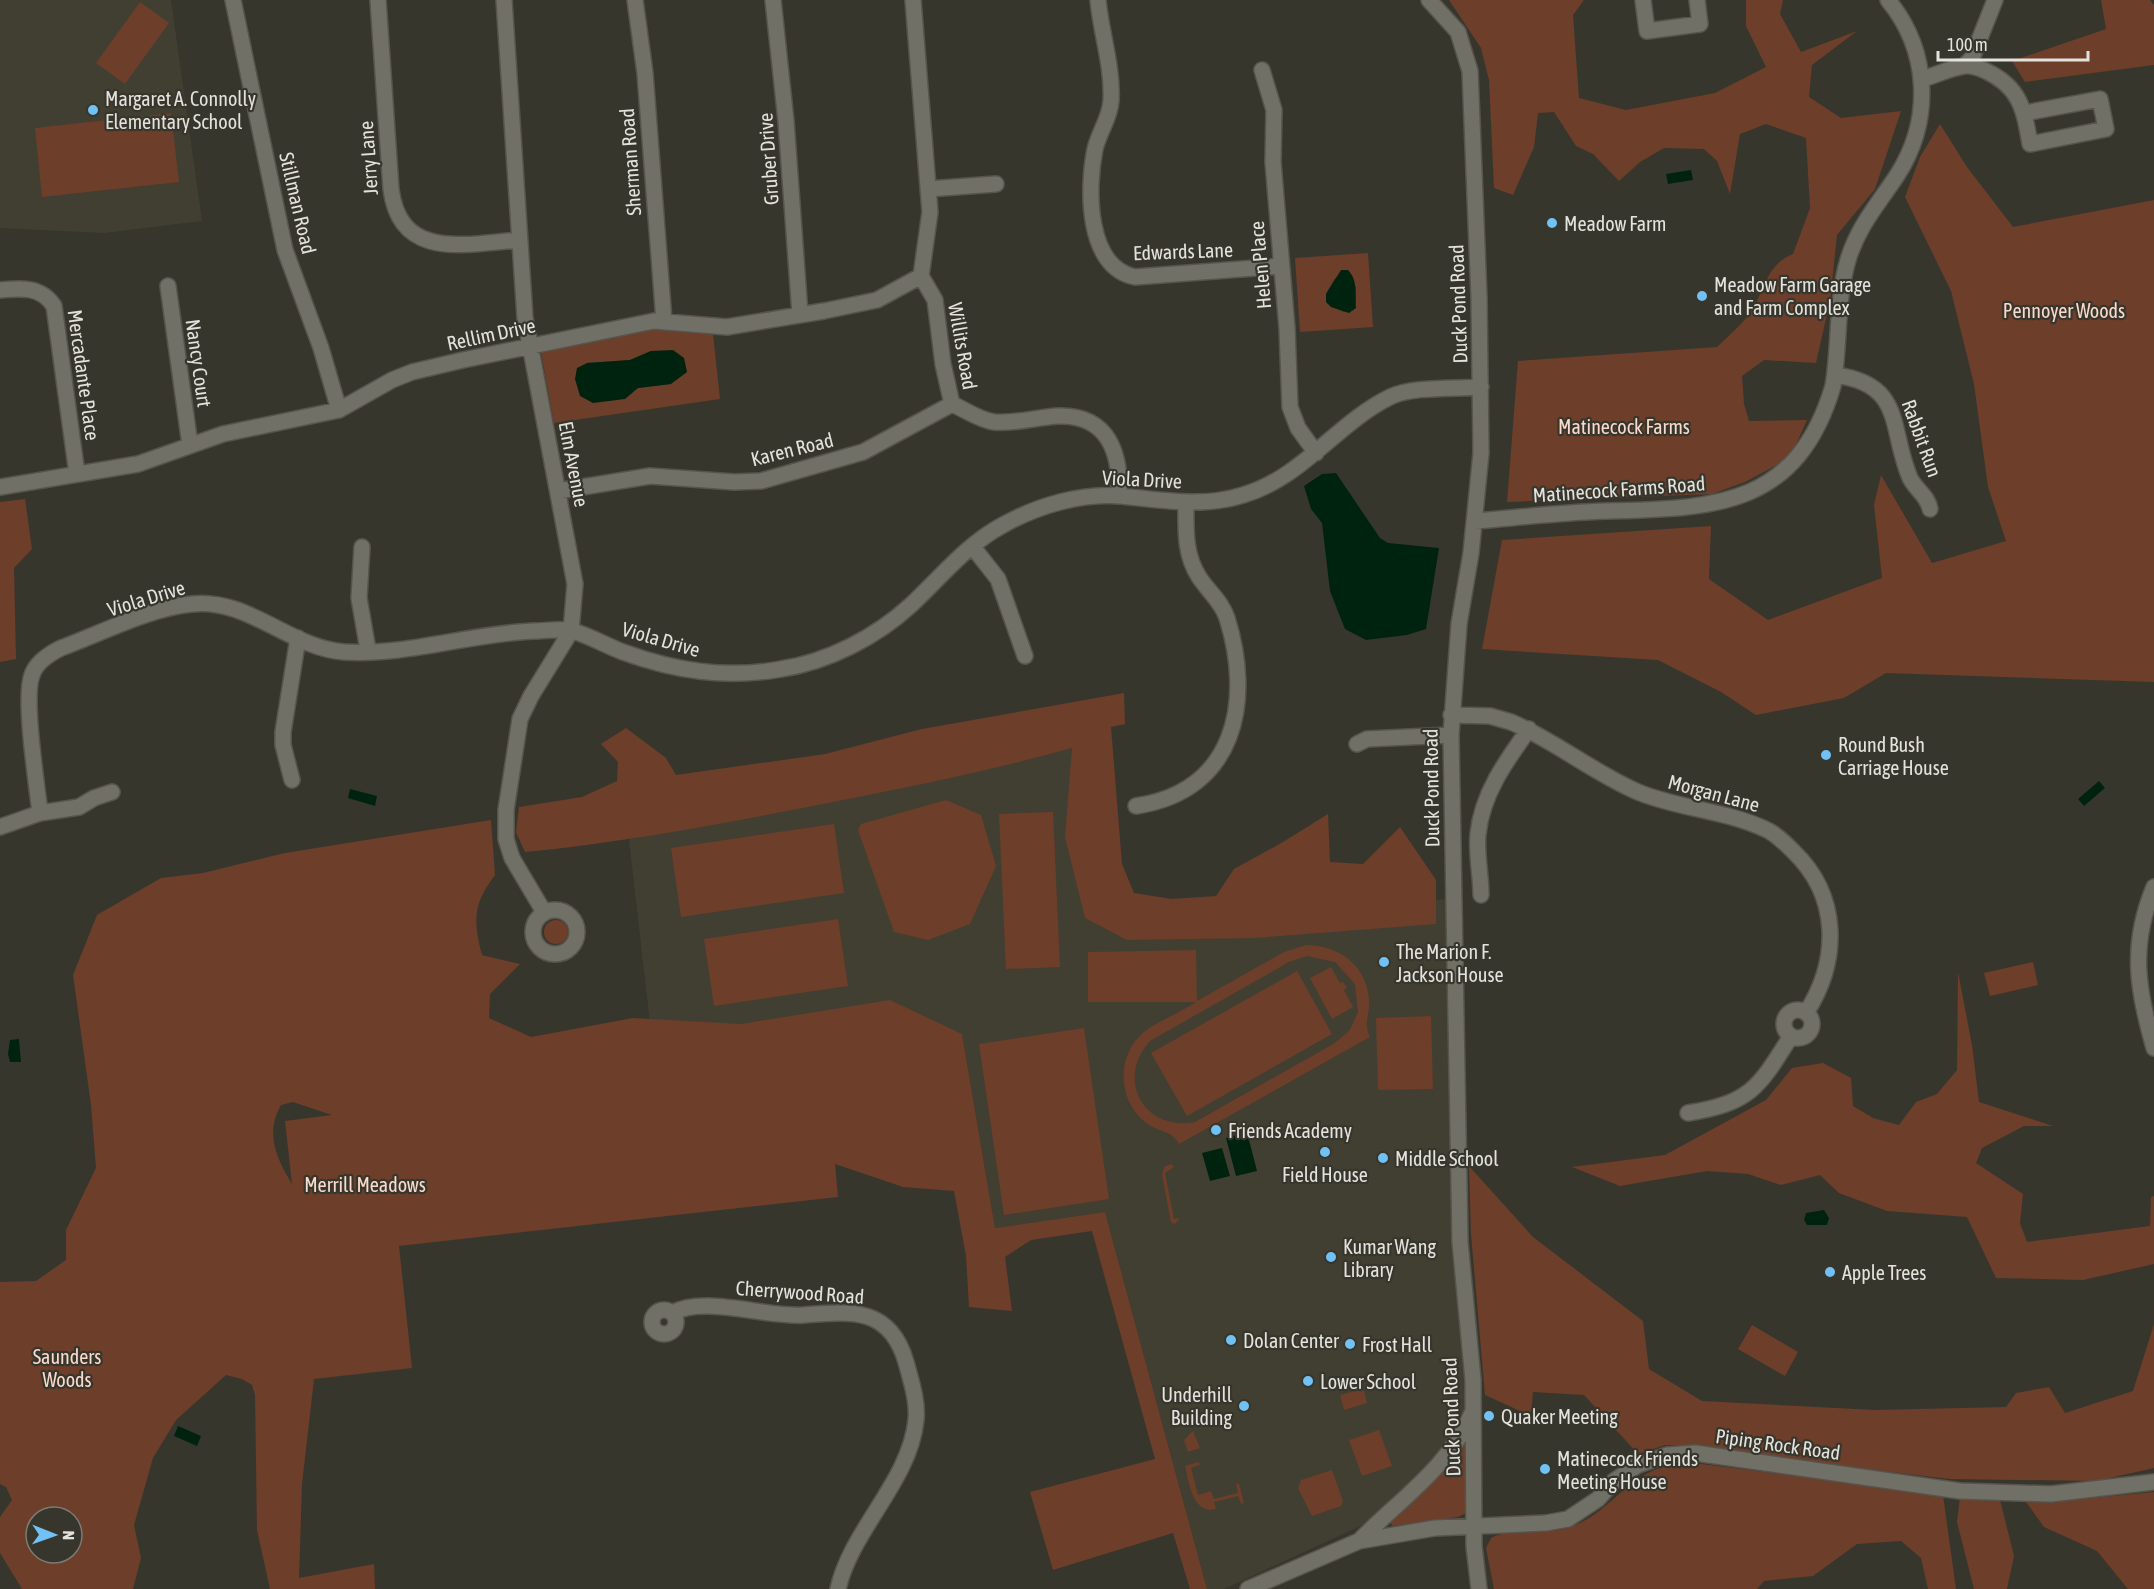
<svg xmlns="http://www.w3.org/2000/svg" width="2154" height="1589" font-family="'Asap Condensed',sans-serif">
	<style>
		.built { fill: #413f31 }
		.green { fill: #6d3e29; fill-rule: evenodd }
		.water { fill: #00230f }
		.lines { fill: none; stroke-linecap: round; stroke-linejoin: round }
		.minor-casing { stroke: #56544d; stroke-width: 18 }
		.minor { stroke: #717066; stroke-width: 15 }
		.poi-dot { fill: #71c1f5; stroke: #37362d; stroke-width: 2 }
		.labels { text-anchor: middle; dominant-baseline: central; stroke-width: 4.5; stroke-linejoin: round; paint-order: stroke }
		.poi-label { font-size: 20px; fill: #e3e2dd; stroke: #37362d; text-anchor: start }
		.street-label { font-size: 20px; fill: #e3e2dd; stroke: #37362d }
		.park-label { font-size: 20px; fill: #fbdacc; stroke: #37362d }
	</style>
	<rect width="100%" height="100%" fill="#37362d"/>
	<path class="built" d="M0,0H171L202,221L104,233L0,228Z
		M1106,702L1118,865L1136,916L1449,899L1469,1407L1441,1454L1369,1522L1224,1589H1207L1105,1212L995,1228L962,1034L653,1049L624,796Z"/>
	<path class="green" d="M1449,0H1584L1573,15L1579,98L1626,110L1715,93L1766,67L1746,26V0H1783L1780,14L1801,52L1857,31L1812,65L1809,97L1841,118L1901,111L1875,189L1837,235L1830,301L1816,363L1764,360L1742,376L1744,404L1749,421L1807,420L1790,458L1745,482L1712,494L1507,502L1518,361L1717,347C1727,337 1738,328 1747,317C1765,295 1763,266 1793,254L1810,208L1806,138L1766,124L1740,134L1730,194L1717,161L1704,149L1664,148L1640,162L1619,181L1593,154L1576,146L1554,112L1538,113L1534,147L1513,195L1494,188L1489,80L1481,48Z
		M2101,0H2150L2154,5V65L2025,82L2012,61L2106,29Z
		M140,2L169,23L125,84L96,63Z
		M171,113L179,182L42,197L35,128Z
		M1940,124L1967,167L2013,227L2154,200V682L1886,673L1844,698L1756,715L1721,692L1658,660L1482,649L1502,540L1711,526L1709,579L1768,620L1882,578L1874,505L1881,475L1932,563L2006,541L1988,487L1974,384L1951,291L1905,197L1920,157Z
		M1368,253L1373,327L1300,332L1295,258ZM1335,278L1356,287V303L1344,312L1337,309L1326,294Z
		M663,328L713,334L720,399L554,423L541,352ZM651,351L671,384L638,388L587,363L630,360Z
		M25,499L32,549L14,568L16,659L0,662V502Z
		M1124,693L1125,724L1111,727L1122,864L1134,893L1172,899L1216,896L1234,869L1283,842L1328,814L1330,862L1363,864L1400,827L1436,880V924L1255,938L1127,940L1085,918L1065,837L1072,748C993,770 914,786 833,802C731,822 628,842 525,852L516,832L519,807L582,797L617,781L618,762L601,744L626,728L666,758L676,775L825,754L922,729Z
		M946,800L981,815L996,866L970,924L928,940L894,932L858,830L861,824Z
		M1053,812L1060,967L1006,969L999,814Z
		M491,820L495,875C473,904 473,920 482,955L520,964L490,994L489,1018L531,1037L633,1018L741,1024L890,1000L962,1034L995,1228L1105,1212L1207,1589H1190L1173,1533L1053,1570L1030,1492L1155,1459L1092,1231L1031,1240L1005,1257L1012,1311L969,1307L966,1256L954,1191L903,1187L835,1164L838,1197L399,1246L412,1368L314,1379L302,1484L299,1578L374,1564L375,1589H270L257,1530L255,1395L252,1385L242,1379L226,1375L176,1420L153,1458L134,1525L141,1558L133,1589H22L0,1553V1517L12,1500L6,1487L0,1484V1282L36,1281L66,1260V1230L96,1168L91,1105L73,975L97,915L161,878L203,873L285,853ZM293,1102L332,1115L285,1121L292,1184C276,1158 265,1133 281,1105ZM36,1517H72V1553H36Z
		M834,824L844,893L681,917L671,848Z
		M838,919L848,986L714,1006L704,939Z
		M544 932a12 12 0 1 1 24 0a12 12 0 1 1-24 0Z
		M1306,945C1339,945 1368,966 1369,1001C1370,1015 1363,1023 1370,1037L1179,1144C1172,1130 1158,1132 1146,1123C1117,1100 1116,1055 1144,1032C1159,1020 1180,1013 1196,1002H1088V952L1196,950L1197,1001L1284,952ZM1307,956L1335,962L1355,984L1358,1012L1350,1030L1335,1043L1195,1122C1144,1132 1115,1079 1150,1041L1289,962Z
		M2033,962L2038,985L1990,996L1984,973Z
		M1331,967L1340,983L1343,982L1347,988L1344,990L1353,1007L1332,1019L1310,978Z
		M1297,971L1332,1034L1187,1116L1151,1053Z
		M1958,972L1972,1045L1979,1102L2053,1126H2024L1982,1148L1976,1163L2023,1194L2020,1223L2027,1242L2150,1226L2151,1197L2154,1196V1264L2083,1280L1996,1278L1967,1217L1887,1211L1839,1193L1820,1175L1781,1185L1748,1174L1707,1171L1620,1186L1572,1167L1665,1155L1766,1100L1792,1068L1823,1063L1851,1078L1853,1106L1873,1118L1899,1125L1916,1102L1937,1094L1957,1070Z
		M1431,1016L1433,1089L1378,1090L1376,1018Z
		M1084,1028L1109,1199L1004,1215L979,1044Z
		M1171,1164L1174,1167L1165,1173L1174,1219L1180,1218L1175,1224L1171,1222L1162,1175L1164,1167Z
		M1469,1166L1533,1237L1643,1321L1649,1369L1702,1401L1875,1410L2006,1407L2016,1393L2049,1387L2065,1413L2133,1391L2154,1324V1468L2096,1481L1950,1479L1756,1456L1694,1445H1665L1638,1454L1584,1395L1533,1392L1531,1416L1485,1395L1471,1234Z
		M1752,1325L1798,1352L1785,1376L1738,1349Z
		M1359,1390L1364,1391L1367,1403L1344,1410L1340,1395Z
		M1379,1430L1392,1466L1362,1476L1349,1440Z
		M1193,1431L1200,1448L1188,1452L1184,1440Z
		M1468,1439L1470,1506L1466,1513L1458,1517L1392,1526L1390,1521Z
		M1199,1462L1200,1465L1191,1468L1198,1495L1211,1491L1214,1499L1238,1493L1236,1484H1239L1244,1503L1241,1504L1238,1496L1214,1502L1216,1509C1193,1515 1189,1483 1185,1466Z
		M1678,1463H1694L1943,1495L1956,1589H1928L1921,1558L1901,1541L1857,1544L1813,1576L1764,1581L1757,1589H1494L1486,1548L1491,1538C1510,1527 1549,1536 1573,1526C1615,1510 1625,1472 1678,1463Z
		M1332,1470L1343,1501L1341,1506L1312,1516L1298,1488L1301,1480Z
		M2154,1492V1589H2128L2097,1551L2044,1527L2026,1502L2071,1500Z
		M1960,1497L2000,1500L2014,1556L2007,1589H1974L1957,1522Z"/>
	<path class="water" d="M1691,170L1693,180L1668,184L1666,174Z
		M1341,270H1348C1358,280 1355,294 1356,308L1349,313L1331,307L1326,302V294Z
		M673,350L684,358L687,372L671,384L638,388L625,399L593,403L580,396L575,379L577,368L587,363L630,360L651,351Z
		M1336,473L1380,538L1388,543L1439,548L1426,629L1407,635L1366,640L1345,629L1330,591L1322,523L1311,509L1304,486L1322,474Z
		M2099,781L2105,788L2084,806L2078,799Z
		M350,789L377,796L375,806L348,798Z
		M19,1039L21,1062H10L8,1054L10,1040Z
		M1247,1132L1257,1171L1236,1176L1226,1138Z
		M1222,1148L1230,1176L1210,1181L1202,1153Z
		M1824,1210L1829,1218L1827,1225H1807L1804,1220L1806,1213Z
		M178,1426L201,1436L197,1446L174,1436Z"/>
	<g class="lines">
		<defs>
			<path id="minor" d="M233,0L285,250L321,348L339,410
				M378,0L391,189C400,261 466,244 519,240
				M504,0L525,318L575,584L571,631L531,696L520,719L506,810V839L512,858L544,912
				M635,0L645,73L664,321
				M773,0L786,121L800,314
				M913,0L930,212L921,276L935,300L943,364L952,404C966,410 979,420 994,422C1016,424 1037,417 1059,416C1109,415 1121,454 1119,496
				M1098,0C1101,33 1113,67 1111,101C1110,118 1099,132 1095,149C1087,188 1086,267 1135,277L1281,266
				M1429,0L1458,32L1470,71L1479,297L1481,453L1471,553L1459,624L1451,735L1460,1242L1473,1380L1474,1546L1479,1589
				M1643,0L1647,31L1700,24L1697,0
				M1965,65L1972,58L1995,0
				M1262,70L1274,110L1273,162L1287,328L1290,407L1298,428L1316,453
				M1923,79C1936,75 1950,68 1964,66C1971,65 1979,68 1986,71C2020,87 2024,109 2030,144L2106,129L2100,99L2025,113
				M928,189L996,184
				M168,286L190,445
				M0,290C21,288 41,286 54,306L77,474
				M1835,375C1905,384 1889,429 1910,478C1916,490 1928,496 1930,509
				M0,487L138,464L223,434L339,410L392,380L412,372L463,360L654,321L727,327L824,311L877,300L921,276
				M558,491L650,476L734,482L761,481L863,452L952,404
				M1475,521C1512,518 1548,514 1585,512C1699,507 1794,518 1833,386C1840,345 1836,300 1848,260C1858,226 1879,203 1898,174C1933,118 1929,50 1888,0
				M972,546L998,579L1025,656
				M362,547L359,598L368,650
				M1451,715L1490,716L1511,722C1555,741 1594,773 1638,792C1679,809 1724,810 1765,829C1775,833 1785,843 1793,851C1840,896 1840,960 1806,1013
				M1357,744L1367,739L1451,735
				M292,780L283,745V732L298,638
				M1136,806C1236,791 1253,701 1227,618C1222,602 1208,591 1199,577C1184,554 1186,528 1186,502
				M40,813C37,785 23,698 32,675C36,662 49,654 61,648C99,634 153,607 192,604C249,598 290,648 344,652C408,656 471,633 535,631C547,631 562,628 573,631C590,636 607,646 623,652C675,671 726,679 781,669C828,662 876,637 911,605C940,578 967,544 1003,525C1039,505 1081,493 1121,496C1163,500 1202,508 1243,495C1302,478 1337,423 1390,397C1412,386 1456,389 1481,387
				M0,827L40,813L79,807L94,798L112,792
				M2154,887C2130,945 2137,989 2154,1048
				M1481,895C1481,875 1476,854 1478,834C1482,794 1506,761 1529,729
				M533 932a22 22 0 1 1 44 0a22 22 0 1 1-44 0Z
				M1784 1024a14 14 0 1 1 28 0a14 14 0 1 1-28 0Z
				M1688,1113C1751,1103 1759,1087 1791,1036
				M652 1322a12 12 0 1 1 24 0a12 12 0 1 1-24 0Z
				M673,1313C703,1295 768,1318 804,1315C852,1311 890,1307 906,1362C911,1381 918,1401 916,1420C910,1481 851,1530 838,1589
				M1359,1541C1398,1501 1450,1466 1472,1413
				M1248,1589L1359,1541L1435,1528L1546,1523L1568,1519L1598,1499L1614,1481L1638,1465L1667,1455L1695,1453L1960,1491L2051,1494L2154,1482"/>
		</defs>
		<use href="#minor" class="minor-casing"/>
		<use href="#minor" class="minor"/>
	</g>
	<g class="poi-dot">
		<circle cx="93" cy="110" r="6"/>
		<circle cx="1552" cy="223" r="6"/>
		<circle cx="1702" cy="296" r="6"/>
		<circle cx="1826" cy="755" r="6"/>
		<circle cx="1384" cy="962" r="6"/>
		<circle cx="1216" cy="1130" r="6"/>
		<circle cx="1325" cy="1152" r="6"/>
		<circle cx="1383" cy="1158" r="6"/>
		<circle cx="1331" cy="1257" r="6"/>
		<circle cx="1830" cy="1272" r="6"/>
		<circle cx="1231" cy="1340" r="6"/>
		<circle cx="1350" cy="1344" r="6"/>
		<circle cx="1308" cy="1381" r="6"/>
		<circle cx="1244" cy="1406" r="6"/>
		<circle cx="1489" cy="1416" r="6"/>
		<circle cx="1545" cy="1469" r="6"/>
	</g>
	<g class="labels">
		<g class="poi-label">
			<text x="105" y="98">Margaret A. Connolly<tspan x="105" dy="23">Elementary School</tspan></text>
			<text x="1564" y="223">Meadow Farm</text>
			<text x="1714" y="284">Meadow Farm Garage<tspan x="1714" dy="23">and Farm Complex</tspan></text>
			<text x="1838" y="744">Round Bush<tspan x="1838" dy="23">Carriage House</tspan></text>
			<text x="1396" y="951">The Marion F.<tspan x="1396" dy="23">Jackson House</tspan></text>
			<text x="1228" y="1130">Friends Academy</text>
			<text x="1395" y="1158">Middle School</text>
			<text x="1325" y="1174" text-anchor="middle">Field House</text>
			<text x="1343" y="1246">Kumar Wang<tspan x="1343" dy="23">Library</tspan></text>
			<text x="1842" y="1272">Apple Trees</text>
			<text x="1243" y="1340">Dolan Center</text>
			<text x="1362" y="1344">Frost Hall</text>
			<text x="1320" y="1381">Lower School</text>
			<text x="1232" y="1394" text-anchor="end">Underhill<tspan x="1232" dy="23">Building</tspan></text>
			<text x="1501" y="1416">Quaker Meeting</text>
			<text x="1557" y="1458">Matinecock Friends<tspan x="1557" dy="23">Meeting House</tspan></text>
		</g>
		<g class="street-label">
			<text transform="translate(368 158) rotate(-94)">Jerry Lane</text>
			<text transform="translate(768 159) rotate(-94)">Gruber Drive</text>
			<text transform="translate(630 162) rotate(-94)">Sherman Road</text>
			<text transform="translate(298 203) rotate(77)">Stillman Road</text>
			<text transform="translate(1183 251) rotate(-2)">Edwards Lane</text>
			<text transform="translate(1260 265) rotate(-95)">Helen Place</text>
			<text transform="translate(1458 304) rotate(-92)">Duck Pond Road</text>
			<text transform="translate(491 334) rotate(-12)">Rellim Drive</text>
			<text transform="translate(963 346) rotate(80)">Willits Road</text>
			<text transform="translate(199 363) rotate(82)">Nancy Court</text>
			<text transform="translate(84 375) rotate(82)">Mercadante Place</text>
			<text transform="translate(1922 438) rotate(70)">Rabbit Run</text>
			<text transform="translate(792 449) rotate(-14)">Karen Road</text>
			<text transform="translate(574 464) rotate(79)">Elm Avenue</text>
			<text transform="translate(1142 479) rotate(3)">Viola Drive</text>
			<text transform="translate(1619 489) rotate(-4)">Matinecock Farms Road</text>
			<text transform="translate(146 598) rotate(-17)">Viola Drive</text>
			<text transform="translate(661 639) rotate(16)">Viola Drive</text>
			<text transform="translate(1431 788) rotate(-91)">Duck Pond Road</text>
			<text transform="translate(1714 793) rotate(15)">Morgan Lane</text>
			<text transform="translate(800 1292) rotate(4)">Cherrywood Road</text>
			<text transform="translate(1451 1417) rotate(-92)">Duck Pond Road</text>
			<text transform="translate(1778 1444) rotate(8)">Piping Rock Road</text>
		</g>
		<g class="park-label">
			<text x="2064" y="310">Pennoyer Woods</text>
			<text x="1624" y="426">Matinecock Farms</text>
			<text x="365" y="1184">Merrill Meadows</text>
			<text x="67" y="1356">Saunders<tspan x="67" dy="23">Woods</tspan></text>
		</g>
	</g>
	<g transform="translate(54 1535) rotate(91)"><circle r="28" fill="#37362d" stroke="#7c7b73" stroke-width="1.5"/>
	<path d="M0-4.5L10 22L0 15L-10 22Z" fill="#71c1f5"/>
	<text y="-9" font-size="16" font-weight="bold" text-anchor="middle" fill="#e3e2dd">N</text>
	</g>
	<path d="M1938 51v9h150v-9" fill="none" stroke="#e3e2dd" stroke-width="3"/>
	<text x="1947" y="51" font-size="18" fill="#e3e2dd" stroke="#37362d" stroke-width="4.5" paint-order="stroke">100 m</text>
</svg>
